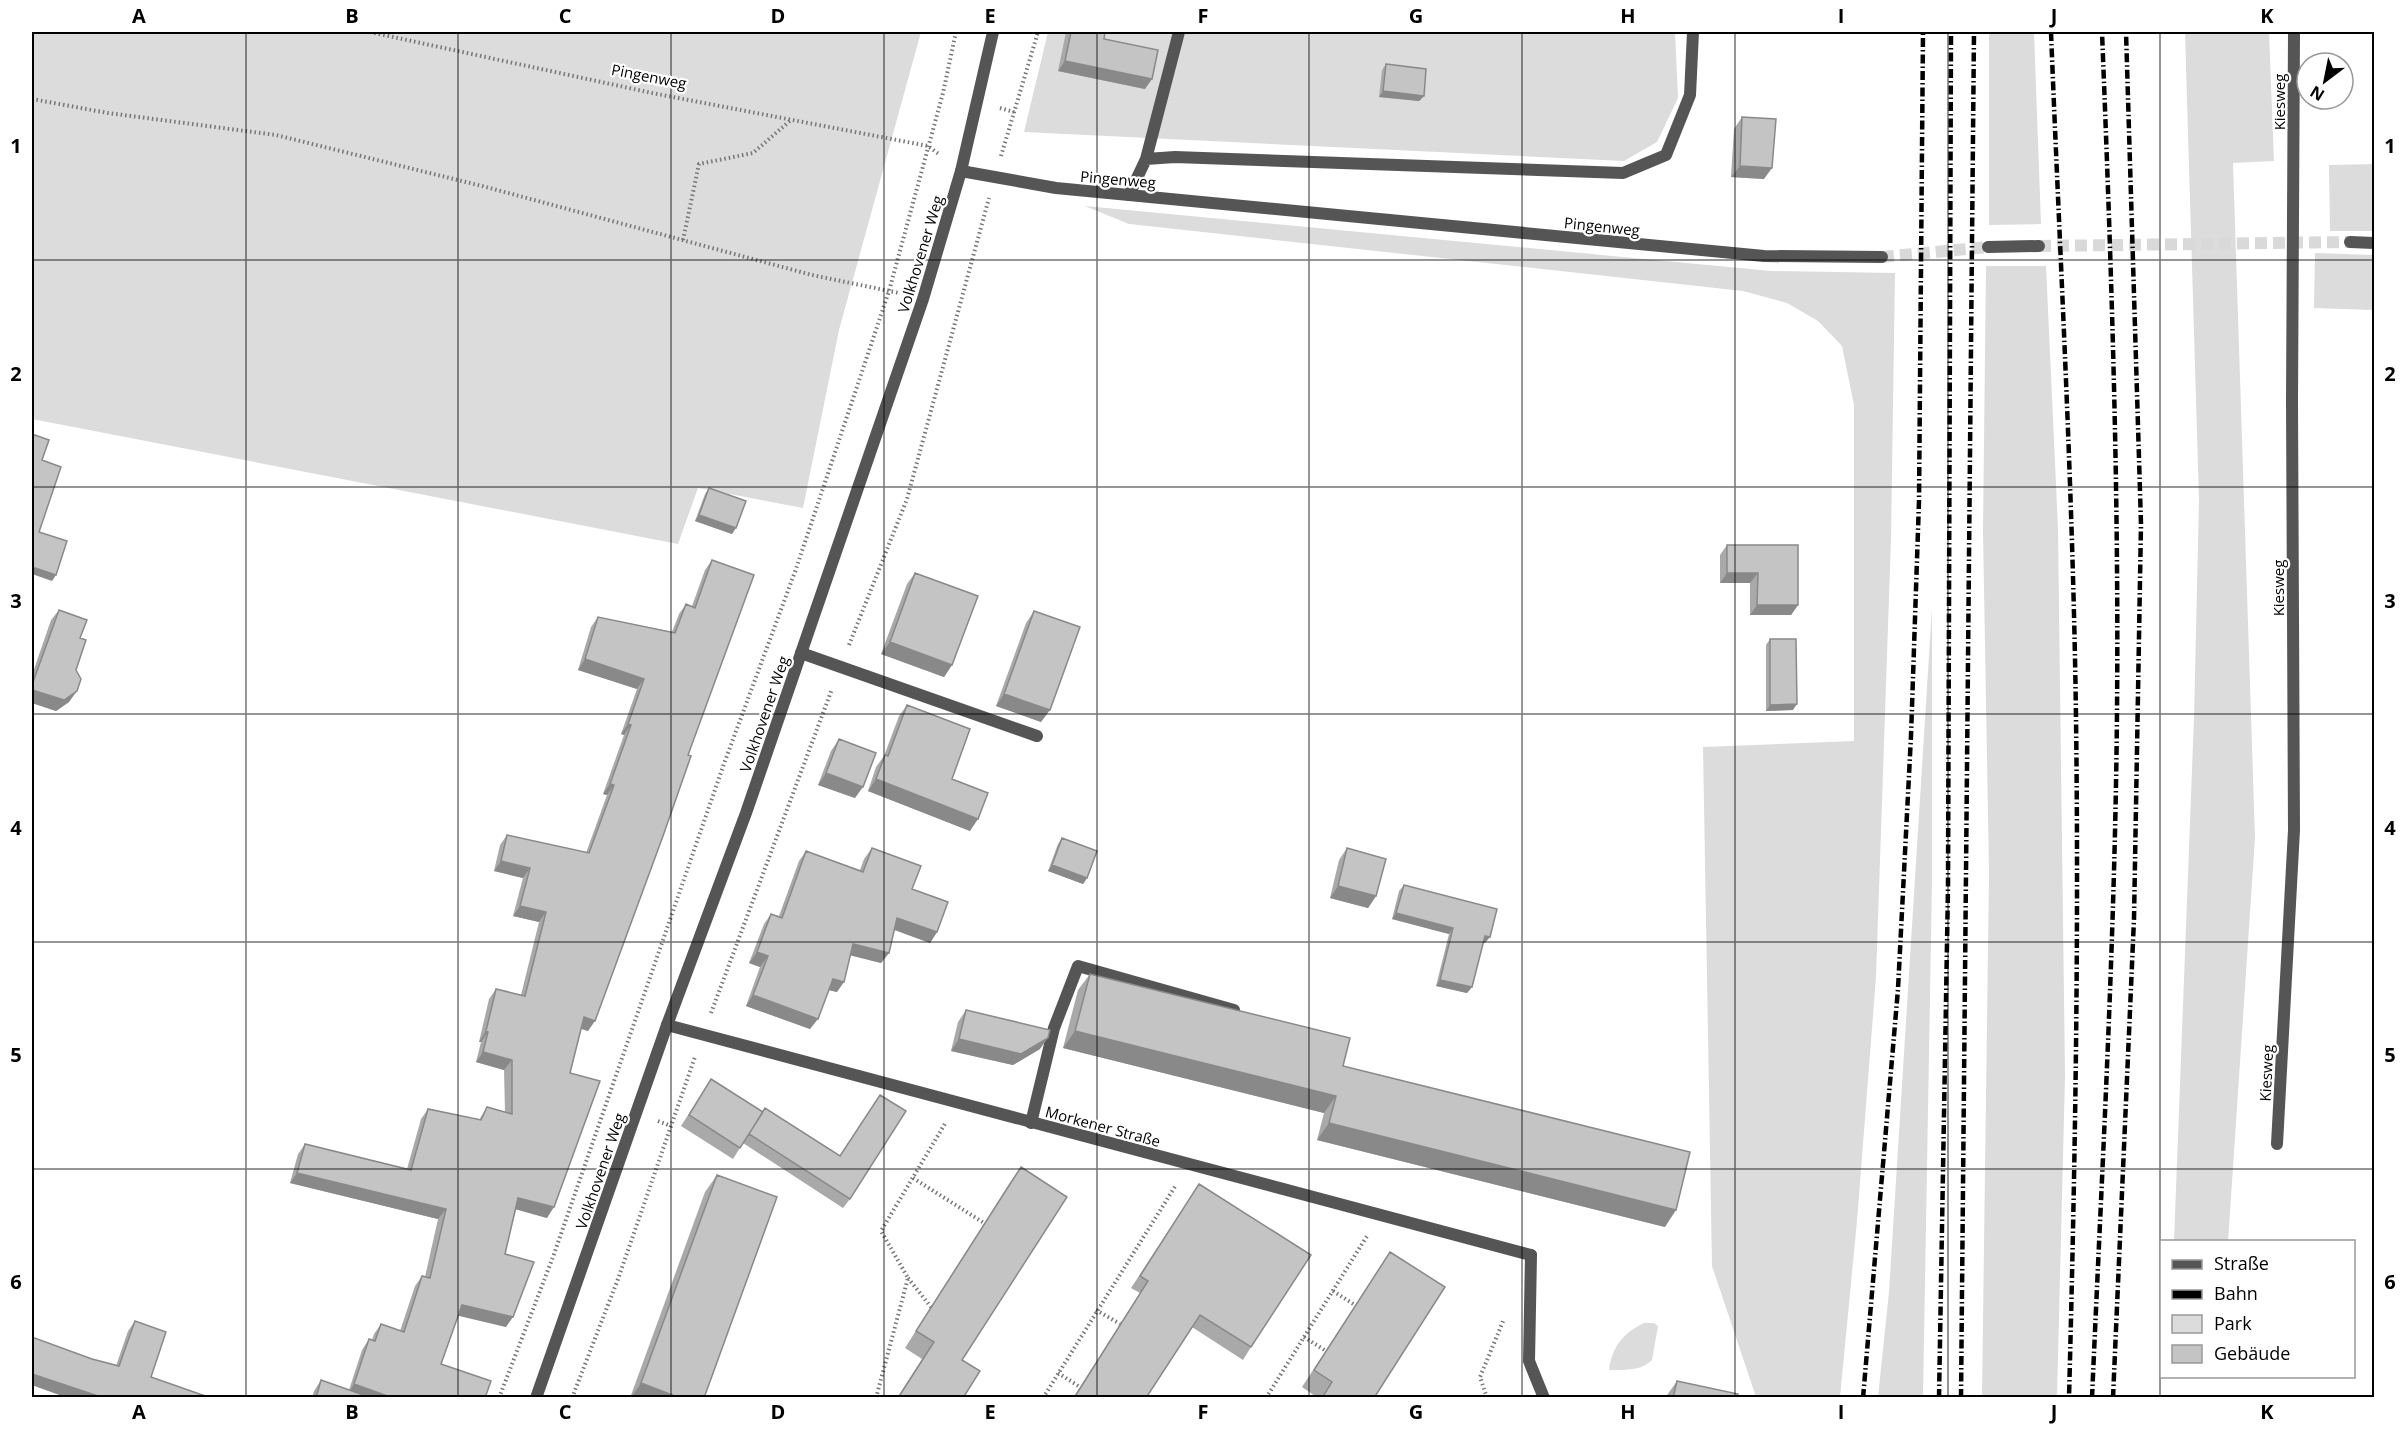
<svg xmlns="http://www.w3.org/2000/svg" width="2406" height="1429" font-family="'Open Sans',sans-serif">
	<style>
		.green { fill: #dcdcdc }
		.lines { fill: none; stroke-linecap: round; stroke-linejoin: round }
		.minor-tunnel { stroke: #d9d9d9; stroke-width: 12; stroke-dasharray: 12 6; stroke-linecap: butt }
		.path { stroke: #777; stroke-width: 4; stroke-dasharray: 1.5 3; stroke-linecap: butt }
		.service { stroke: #555; stroke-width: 12 }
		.minor { stroke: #555; stroke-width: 12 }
		.tertiary { stroke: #555; stroke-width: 12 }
		.rail { stroke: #000; stroke-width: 4.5; stroke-dasharray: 9 3 1.5 3; stroke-linecap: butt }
		.wall { fill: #a9a9a9 }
		.shaded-wall { fill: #898989 }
		.building { fill: #c4c4c4; stroke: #898989; stroke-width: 1.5 }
		.grid { fill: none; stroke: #000; stroke-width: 1.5; stroke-opacity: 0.55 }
		.labels { text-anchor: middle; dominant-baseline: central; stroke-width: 4.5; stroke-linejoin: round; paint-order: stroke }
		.street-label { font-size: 15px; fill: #000; stroke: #fff }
		.neatline { fill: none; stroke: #000; stroke-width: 2 }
		.grid-label { font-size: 20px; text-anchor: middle; font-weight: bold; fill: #000 }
	</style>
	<rect width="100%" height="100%" fill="#fff"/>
	<path class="green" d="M32,32H921L839,330L803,508L698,488L678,544L32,419Z
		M1048,32H1675L1678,98L1657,142L1624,161L1024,132Z
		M1989,32H2034L2041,224L1989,225Z
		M2185,32H2269L2274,161L2233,163L2255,838L2228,1242L2174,1241L2194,718L2199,500Z
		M2374,164V231H2330L2329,165Z
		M1085,206L1771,271L1895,273L1891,539L1876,977L1857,1221L1840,1397H1756L1712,1266L1703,747L1854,741V405L1842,346L1818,321L1787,303L1743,291L1129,224Z
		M2315,253L2374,255V310L2314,308Z
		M1986,266H2046L2058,528L2065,1077L2057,1397H1982L1989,872L1983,531Z
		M1932,608V881L1923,1397H1878L1889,1292Z
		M1644,1323H1654L1658,1326L1652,1360C1642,1371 1623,1370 1609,1370C1612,1347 1623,1333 1644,1323Z"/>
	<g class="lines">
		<path class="minor-tunnel" d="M2039,246L2350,242
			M1882,257L1988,247"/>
		<path class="path" d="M370,32L652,93L928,146L940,155
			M32,99L108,113L276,135L486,187L812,275L899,293
			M1000,108L1014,112
			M1001,156L1038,32
			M683,240L699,164L753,153L792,119
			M849,645L907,499L989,198
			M711,1013L832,689
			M658,1121L671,1126
			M913,1178L984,1223
			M908,1278L931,1307
			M1333,1291L1355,1305
			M1096,1310L1120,1324
			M1304,1337L1326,1351
			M1058,1373L1080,1387
			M499,1398L553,1257L725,761L796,569L889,291L943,93L956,32
			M572,1398L618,1279L695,1057
			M876,1398L908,1278L881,1231L946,1122
			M1043,1398L1176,1185
			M1266,1398L1367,1236
			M1487,1398L1480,1377L1504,1319"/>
		<path class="service" d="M1146,159L1179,32
			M1129,195L1146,159L1175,157L1623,173L1666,155L1690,95L1693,32
			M801,653L1037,736
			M1031,1123L1054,1028L1078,966L1234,1010
			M1531,1255L1529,1361L1544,1398"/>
		<path class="minor" d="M961,171L1056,188L1764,256L1882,257
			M2350,242L2374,243
			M1988,247L2039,246
			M667,1025L1531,1255
			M2277,1144L2294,830L2292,401L2294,32"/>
		<path class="tertiary" d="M536,1398L667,1025L746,813L923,299L961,171L993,32"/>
		<path class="rail" d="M2051,32C2060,260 2073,489 2076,718C2079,944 2075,1171 2069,1398
			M1863,1398L1898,989L1911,736L1919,501L1923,32
			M1939,1398L1948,887L1951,32
			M1961,1398L1974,32
			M2092,1398C2102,1169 2115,940 2117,711C2119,485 2111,258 2102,32
			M2113,1398L2134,919L2141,524L2126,32"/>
	</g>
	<path class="wall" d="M1066,32H1105L1104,39L1145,89L1058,71Z
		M1386,64L1424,96L1419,101L1379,97L1382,70Z
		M1742,117L1764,179L1731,177L1734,129Z
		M709,488L732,534L695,521L705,494Z
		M1727,545L1798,605L1791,615H1750V583H1720V555Z
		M712,560L588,1031L581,1029L570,1073L547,1218L516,1209L505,1254L506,1327L458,1315L441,1364L485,1398H312L314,1391L321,1380L349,1390L362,1350L369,1339L372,1340L374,1334L381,1324L400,1331L415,1286L422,1276L425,1277L438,1219L290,1183L298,1154L305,1144L407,1169L421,1119L428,1109L479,1120L487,1107L505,1112L504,1070L476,1062L481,1042H479L489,999L496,989L521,995L539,922L513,916L523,878L494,871L500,845L507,835L586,853L607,795L603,794L624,735L621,734L637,689L578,670L591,627L598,617L672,632L679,614L686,604L692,606L705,570Z
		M915,573L952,665L944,677L881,654L907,584Z
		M59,610L80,638L69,702L56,711L32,703V675L51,620Z
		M1034,611L1041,722L996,706L1026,623Z
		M1770,639L1793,710L1766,711V645Z
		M907,705L952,779L970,831L868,791L876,767L884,756L899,716Z
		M839,739L855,798L818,785L831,751Z
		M1062,838L1087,878L1083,884L1048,871L1058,844Z
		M872,848L912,889L937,932L930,943L894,930L889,953L881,963L850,955L837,992L828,990L810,1029L746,1006L760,967L749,963L764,924L771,914L779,916L799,861L806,851L860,870L864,859Z
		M1347,848L1376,896L1368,908L1330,898L1339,860Z
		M1404,885L1485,943L1483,942L1472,987L1467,993L1436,986L1449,934L1392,919L1399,891Z
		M1090,974L1343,1066L1665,1227L1317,1140L1324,1113L1063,1048L1078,990Z
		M966,1010L1040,1049L1013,1065L951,1051L958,1022Z
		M711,1079L850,1199L843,1208L743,1143L733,1159L681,1126Z
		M1021,1167L962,1360L963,1398H897L922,1359L905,1348L1009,1184Z
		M717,1175L704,1398H630L705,1192Z
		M1199,1184L1251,1347L1243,1360L1192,1327L1146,1398H1073L1140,1293L1131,1288Z
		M1390,1252L1374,1398H1318L1302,1387Z
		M135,1321L151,1377L211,1398H68L32,1385L92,1359L116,1366L128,1331Z
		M1677,1381L1737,1398H1665Z"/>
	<path class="shaded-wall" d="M1065,61L1152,79L1145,89L1058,71Z
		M1383,91L1424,96L1419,101L1379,97Z
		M1740,166L1772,168L1764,179L1731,177Z
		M699,515L736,528L732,534L695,521Z
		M32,567L56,575L52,581L32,574Z
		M1727,573H1758L1750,583H1720Z
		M1757,605H1798L1791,615H1750Z
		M890,642L952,665L944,677L881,654Z
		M585,659L644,679L637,689L578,670Z
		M32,690L77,691L69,702L56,711L32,703Z
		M1004,694L1050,710L1041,722L996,706Z
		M1797,704L1793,710L1766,711L1770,705Z
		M628,724L631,725L624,735L621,734Z
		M826,773L863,787L855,798L818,785Z
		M876,779L978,819L970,831L868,791Z
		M610,784L614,785L607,795L603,794Z
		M501,861L530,868L523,878L494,871Z
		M1052,865L1087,878L1083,884L1048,871Z
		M1338,886L1376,896L1368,908L1330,898Z
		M520,906L546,912L539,922L513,916Z
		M1396,913L1453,928L1449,934L1392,919Z
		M897,918L937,932L930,943L890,928Z
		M1485,936L1490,937L1485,943L1480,942Z
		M853,944L889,953L881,963L845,954Z
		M757,952L768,956L760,967L749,963Z
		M833,979L844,982L837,992L825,989Z
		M1440,980L1472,987L1467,993L1436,986Z
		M753,995L818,1019L810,1029L746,1006Z
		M584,1017L595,1021L588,1031L577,1027Z
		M486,1031L488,1032L481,1042H479Z
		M1075,1031L1336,1096L1324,1113L1063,1048Z
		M1048,1038L1040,1049L1013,1065L951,1051L959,1039Z
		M483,1052L512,1060L504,1070L476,1062Z
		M1329,1123L1676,1210L1665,1227L1317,1140Z
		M297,1173L446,1209L438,1219L290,1183Z
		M518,1198L554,1207L547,1218L511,1208Z
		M462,1305L513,1317L506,1327L455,1315Z
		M32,1374L104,1398H68L32,1385Z
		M641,1383L680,1398H631Z
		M354,1384L393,1398H356L347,1395Z"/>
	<path class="building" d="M1071,32H1105L1104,39L1158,50L1152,79L1065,61Z
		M1386,64L1426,69L1424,96L1383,91Z
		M1742,117L1776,119L1772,168L1740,166Z
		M32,434L49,440L42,460L61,467L39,532L67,541L56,575L32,567Z
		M709,488L746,501L736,528L699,515Z
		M1727,545H1798V605H1757L1758,573H1727Z
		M712,560L754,575L688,755L691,756L663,836L595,1021L584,1017L570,1073L600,1081L554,1207L518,1198L505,1254L534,1262L513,1317L462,1305L441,1364L491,1381L485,1398H393L354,1384L369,1339L375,1341L381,1324L404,1332L422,1276L430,1278L446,1209L297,1173L305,1144L411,1170L428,1109L481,1120L487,1107L512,1114V1060L483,1052L488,1032L486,1031L496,989L525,996L546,912L520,906L530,868L501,861L507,835L589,853L614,785L610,784L631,725L628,724L644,679L585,659L598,617L675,633L686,604L695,608Z
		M915,573L978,596L952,665L890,642Z
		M59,610L87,620L80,638L86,640L76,670L81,679L77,691L64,700L32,690V685Z
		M1034,611L1080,627L1050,710L1004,694Z
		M1770,639H1796L1797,704L1770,705Z
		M907,705L970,729L952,779L988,793L978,819L876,779L885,755L888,756Z
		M839,739L876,753L863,787L826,773Z
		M1062,838L1097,851L1087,878L1052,865Z
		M872,848L921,866L912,889L948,902L937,932L897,918L889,953L853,944L844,982L833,979L818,1019L753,995L768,956L757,952L771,914L782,918L806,851L863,872Z
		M1347,848L1386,859L1376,896L1338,886Z
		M1404,885L1497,909L1490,937L1485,936L1472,987L1440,980L1453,928L1396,913Z
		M1090,974L1350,1038L1343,1066L1690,1152L1676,1210L1329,1123L1336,1096L1075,1031Z
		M966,1010L1050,1030L1048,1038L1021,1054L959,1039Z
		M711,1079L763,1112L740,1148L689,1115Z
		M880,1095L906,1111L850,1199L749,1134L765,1108L840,1156Z
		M1021,1167L1067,1197L962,1360L980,1371L963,1398H898L934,1342L916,1331Z
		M717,1175L777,1197L704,1398H680L641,1383Z
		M1199,1184L1311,1255L1251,1347L1200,1315L1146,1398H1074L1148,1281L1140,1276Z
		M1390,1252L1445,1287L1374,1398H1322L1332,1382L1314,1370Z
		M135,1321L166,1332L151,1377L211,1398H104L32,1374V1337L92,1359L119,1366Z
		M321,1380L372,1398H316Z
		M1677,1381L1738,1394L1737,1398H1673Z"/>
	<path class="grid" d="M246,32V1398M458,32V1398M671,32V1398M884,32V1398M1097,32V1398M1309,32V1398M1522,32V1398M1735,32V1398M1948,32V1398M2160,32V1398M32,260H2374M32,487H2374M32,714H2374M32,942H2374M32,1169H2374"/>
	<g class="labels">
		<g class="street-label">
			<text transform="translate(649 76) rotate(11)">Pingenweg</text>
			<text transform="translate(2279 102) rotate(-90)">Kiesweg</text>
			<text transform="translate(1118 179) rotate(5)">Pingenweg</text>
			<text transform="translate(1602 226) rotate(6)">Pingenweg</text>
			<text transform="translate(920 254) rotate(-73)">Volkhovener Weg</text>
			<text transform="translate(2278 588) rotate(-90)">Kiesweg</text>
			<text transform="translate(764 714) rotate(-71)">Volkhovener Weg</text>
			<text transform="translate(2266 1073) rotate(-87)">Kiesweg</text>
			<text transform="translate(1103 1126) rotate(15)">Morkener Straße</text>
			<text transform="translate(600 1171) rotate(-71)">Volkhovener Weg</text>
		</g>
	</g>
	<rect width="2406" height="1429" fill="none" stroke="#ffffff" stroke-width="66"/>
	<rect x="2160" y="1240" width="195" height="138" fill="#ffffff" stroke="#999999" stroke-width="1.5"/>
	<rect x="2172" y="1260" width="30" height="9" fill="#555555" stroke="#999999" stroke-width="1.5"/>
	<text x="2214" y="1270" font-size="18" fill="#000000">Straße</text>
	<rect x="2172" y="1290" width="30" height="9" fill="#000000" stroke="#999999" stroke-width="1.5"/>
	<text x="2214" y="1300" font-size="18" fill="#000000">Bahn</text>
	<rect x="2172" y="1315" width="30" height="18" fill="#dcdcdc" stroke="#999999" stroke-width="1.5"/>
	<text x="2214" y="1330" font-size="18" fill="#000000">Park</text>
	<rect x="2172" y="1345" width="30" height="18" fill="#c4c4c4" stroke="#999999" stroke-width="1.5"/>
	<text x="2214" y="1360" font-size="18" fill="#000000">Gebäude</text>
	<g transform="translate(2325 81) rotate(212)"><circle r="28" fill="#ffffff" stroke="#999999" stroke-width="1.5"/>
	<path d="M0-4.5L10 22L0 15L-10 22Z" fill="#000000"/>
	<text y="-9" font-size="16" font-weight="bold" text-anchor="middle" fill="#000000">N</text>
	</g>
	<rect x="33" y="33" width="2340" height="1363" class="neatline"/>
	<g class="grid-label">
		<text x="139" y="23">A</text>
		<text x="352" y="23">B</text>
		<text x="565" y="23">C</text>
		<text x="778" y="23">D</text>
		<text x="990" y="23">E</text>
		<text x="1203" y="23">F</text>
		<text x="1416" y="23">G</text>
		<text x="1628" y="23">H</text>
		<text x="1841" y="23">I</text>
		<text x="2054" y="23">J</text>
		<text x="2267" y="23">K</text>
		<text x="16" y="153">1</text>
		<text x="2390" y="153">1</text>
		<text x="16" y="381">2</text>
		<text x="2390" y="381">2</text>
		<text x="16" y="608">3</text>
		<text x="2390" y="608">3</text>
		<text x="16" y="835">4</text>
		<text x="2390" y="835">4</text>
		<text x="16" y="1062">5</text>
		<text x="2390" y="1062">5</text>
		<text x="16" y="1289">6</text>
		<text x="2390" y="1289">6</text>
		<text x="139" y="1419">A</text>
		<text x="352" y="1419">B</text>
		<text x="565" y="1419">C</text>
		<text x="778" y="1419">D</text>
		<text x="990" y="1419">E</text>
		<text x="1203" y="1419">F</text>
		<text x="1416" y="1419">G</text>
		<text x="1628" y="1419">H</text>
		<text x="1841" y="1419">I</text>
		<text x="2054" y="1419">J</text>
		<text x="2267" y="1419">K</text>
	</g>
</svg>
